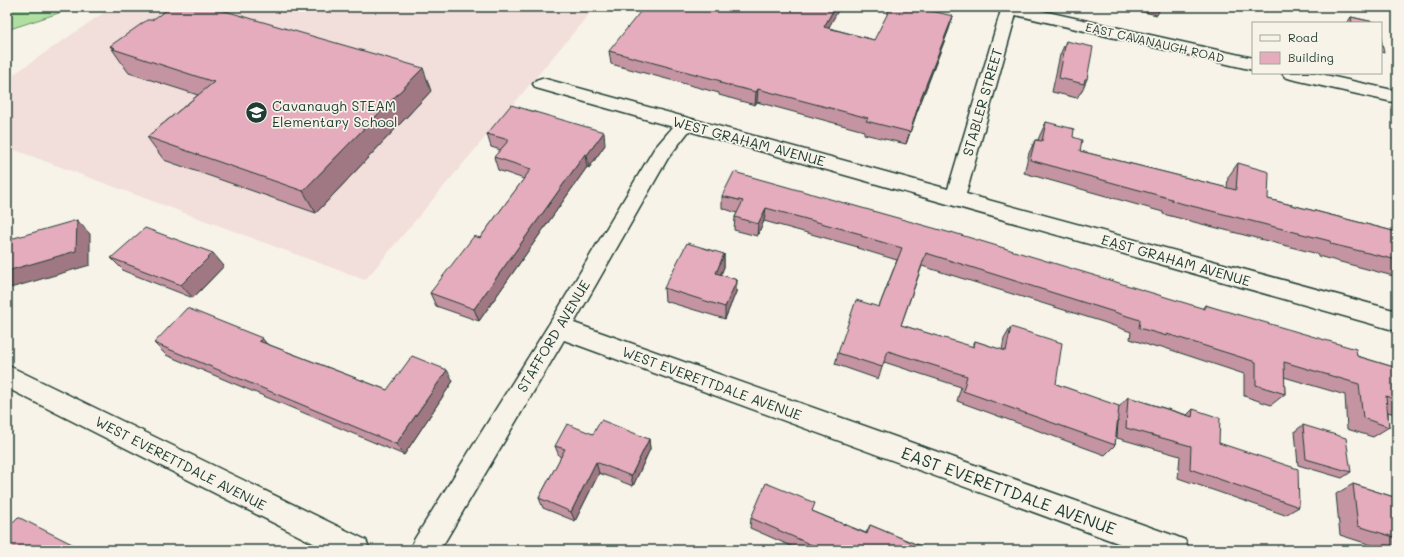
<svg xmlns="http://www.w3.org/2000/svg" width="1404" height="557" font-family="Mali,sans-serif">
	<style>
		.built { fill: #f2dedb }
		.green { fill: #b0e0a1; stroke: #688e6a }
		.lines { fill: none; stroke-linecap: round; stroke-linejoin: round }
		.minor-casing { stroke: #1f3d34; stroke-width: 3 }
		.tertiary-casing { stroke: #1f3d34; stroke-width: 3 }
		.minor { fill: #f7f3e8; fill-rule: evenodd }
		.tertiary { fill: #f7f3e8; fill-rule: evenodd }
		.wall { fill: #c594a3; stroke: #1f3d34 }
		.shaded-wall { fill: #a07884; stroke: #1f3d34 }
		.building { fill: #e5acbd; stroke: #1f3d34 }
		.labels { text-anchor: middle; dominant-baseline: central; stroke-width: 3.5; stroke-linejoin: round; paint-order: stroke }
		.far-street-label { font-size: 12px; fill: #1f3d34; stroke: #f7f3e8 }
		.street-label { font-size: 14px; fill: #1f3d34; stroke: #f7f3e8 }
		.poi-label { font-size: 14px; fill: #1f3d34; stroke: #f7f3e8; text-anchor: start }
		.near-street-label { font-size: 17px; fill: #1f3d34; stroke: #f7f3e8 }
	</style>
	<rect width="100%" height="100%" fill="#f7f3e8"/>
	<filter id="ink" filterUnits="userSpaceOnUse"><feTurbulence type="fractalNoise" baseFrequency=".025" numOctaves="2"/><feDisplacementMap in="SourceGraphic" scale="8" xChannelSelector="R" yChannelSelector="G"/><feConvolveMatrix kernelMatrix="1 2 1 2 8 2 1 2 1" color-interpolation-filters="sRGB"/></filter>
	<g filter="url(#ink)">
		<path class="built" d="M112,7H595L365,280L7,147V79Z"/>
		<path class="green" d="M7,7H77L7,30Z"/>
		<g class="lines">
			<defs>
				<path id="minor" d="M1002,7H1018L966,194L1397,311V331L689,131L668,158L574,323L1175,536L1185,540L1189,550H1137L564,340L440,550H410L414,540L551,321L654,149L673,127L536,88L533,84L536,80L542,78L948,189Z
					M7,365L366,540L370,550H327L7,388Z"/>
				<path id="tertiary" d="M995,7H1025L1253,58V70L1003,12L997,10Z
					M1282,73H1316L1397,91V103L1291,79L1285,77Z"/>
			</defs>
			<use href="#minor" class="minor-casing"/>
			<use href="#tertiary" class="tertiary-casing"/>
			<use href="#minor" class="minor"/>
			<use href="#tertiary" class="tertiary"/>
		</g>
		<path class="wall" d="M1121,7H1161L1157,15Z
			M953,16L949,29L917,112L906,144L864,134V131L757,102L755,105L719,95V93L611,64L609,51L829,28L874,40Z
			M1351,17L1378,23H1347Z
			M1066,41L1087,79L1081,93H1080L1077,98L1052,92L1060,55Z
			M110,46L431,91L316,213L164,160L147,137L198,95L129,73L126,69Z
			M1046,122L1073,137L1080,151L1227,188L1228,177L1238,163L1268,199L1397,232V277L1318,256V254L1163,214V212L1024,173L1029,153L1035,140H1038L1040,135Z
			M487,134L605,145L589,168L587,167L479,321L436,306L430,293L480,238L524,179L498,170L494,157L501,150L491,147Z
			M722,196L1202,309L1205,305L1357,356L1397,368V415L1388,412L1389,427L1373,437L1347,429L1345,395L1284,377L1285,394L1271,405L1244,396V374L1159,346L1157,348L1130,339L1131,332L1103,322L922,266L901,325L972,347L975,341L1002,350L1004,339L1011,327L1056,384L1119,407L1128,397L1187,415L1193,409L1219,443L1299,507L1285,515L1178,478L1180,456L1117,438L1118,421L1115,445L1105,455L957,401L961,387L884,362L878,379L835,364L838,353L879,307L897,260L857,248L858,247L764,221L757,236L734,230L735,217L737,213L722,208Z
			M724,254V267L721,275L737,280L736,292L725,319L665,301L664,288Z
			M111,258L224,266L193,298L124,271Z
			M154,343L267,344L387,390L453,381L404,455L166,355Z
			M1303,425L1351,472L1342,478L1298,465L1295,431Z
			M649,439L650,449L633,486L599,473L575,521L543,508L539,498L561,457L559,456L555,446Z
			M1353,484L1397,498V550H1387L1340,535L1336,494Z
			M812,511L866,533L870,525L930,550H800L750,528L751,518Z"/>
		<path class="shaded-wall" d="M835,7H840L822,40L824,27Z
			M953,16L949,29L917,112L906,144L920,100Z
			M423,68L431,91L316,213L303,191Z
			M758,89L757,102L755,105L756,92Z
			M604,132L605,145L589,168L587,155Z
			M585,154L587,167L479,321L474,309Z
			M766,208L764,221L757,236L758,224Z
			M77,220L90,234V265L7,289V271Z
			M213,253L224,266L193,298L181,285Z
			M724,254V267L715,286L716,273Z
			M737,280L736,292L725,319V307Z
			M262,338L272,350L259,341Z
			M447,370L453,381L404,455L396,444Z
			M649,439L650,449L633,486L631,476Z
			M596,462L599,473L575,521L571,512Z
			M70,543L84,550H63Z"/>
		<path class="building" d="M171,7H211L423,68L303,191L147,137L214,82L113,49L115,48L110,46L147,20H152Z
			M644,7H835L824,27L874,40L891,7H915L953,16L920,100L910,132L866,121L868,118L758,89L756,92L720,83L721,81L609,51Z
			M1351,17L1378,23H1352Z
			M1381,38L1384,53L1381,52Z
			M1066,41L1093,47L1087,79H1085L1084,84L1059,78Z
			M511,105L604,132L587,155L585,154L474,309L430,293L474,236L480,238L531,169L494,157L509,140L487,134Z
			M1046,122L1074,129L1073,137L1082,140L1080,151L1236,190L1238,163L1269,172L1268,199L1397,232V260L1331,244L1330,241L1172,201V199L1030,160L1035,140L1042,141Z
			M734,172L951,233V232L1205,309V305L1356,349L1357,356L1397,368V400L1386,396L1389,427L1363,418L1359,384L1284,362L1285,394L1256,385V362L1167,334V336L1139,328L1140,320L1111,311L926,253L901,325L974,347L975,341L1006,351L1011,327L1062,343L1056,384L1119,406L1115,445L963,391L967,376L888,351L882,367L838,353L856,300L879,307L902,248L861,236V234L766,208L758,224L735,217L743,201L722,196Z
			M77,220L76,251L7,271V240Z
			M145,228L213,253L181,285L111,258Z
			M687,243L724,254L716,273L737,280L725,307L664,288Z
			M187,308L262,338L259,341L387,390L412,356L447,370L396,444L154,343Z
			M1128,397L1192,417L1193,409L1220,418L1219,443L1298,469L1299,507L1190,469L1191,446L1126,428Z
			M601,420L649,439L631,476L596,462L571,512L539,498L565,449L555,446L567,424L593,434Z
			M1303,425L1346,438L1351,472L1306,459Z
			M766,483L815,503L812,511L867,534L870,525L930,550H823L751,518Z
			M1353,484L1397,498V538L1358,526Z
			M18,517L70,543L63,550H7V528Z
			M947,547L955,550H946Z"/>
	</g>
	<defs>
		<symbol id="school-disc" viewBox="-11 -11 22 22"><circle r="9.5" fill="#1f3d34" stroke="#f7f3e8"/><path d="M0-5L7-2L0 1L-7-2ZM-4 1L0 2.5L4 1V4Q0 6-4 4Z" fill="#fff"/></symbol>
	</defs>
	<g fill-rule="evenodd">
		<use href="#school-disc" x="244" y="100" width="25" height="25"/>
	</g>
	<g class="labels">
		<g class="far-street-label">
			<text transform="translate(1155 42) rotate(13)">EAST CAVANAUGH ROAD</text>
		</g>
		<g class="street-label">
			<text transform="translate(982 102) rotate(-74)">STABLER STREET</text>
			<text transform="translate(749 141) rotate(15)">WEST GRAHAM AVENUE</text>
			<text transform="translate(1176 260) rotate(16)">EAST GRAHAM AVENUE</text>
			<text transform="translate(553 336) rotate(-59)">STAFFORD AVENUE</text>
			<text transform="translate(712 383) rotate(20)">WEST EVERETTDALE AVENUE</text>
			<text transform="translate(181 463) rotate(27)">WEST EVERETTDALE AVENUE</text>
		</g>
		<g class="poi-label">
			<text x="272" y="105">Cavanaugh STEAM<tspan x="272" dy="16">Elementary School</tspan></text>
		</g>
		<g class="near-street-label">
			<text transform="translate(1009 490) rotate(20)">EAST EVERETTDALE AVENUE</text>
		</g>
	</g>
	<rect width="1404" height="557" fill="none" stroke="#f7f3e8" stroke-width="24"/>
	<rect x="12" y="12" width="1380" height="533" fill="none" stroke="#1f3d34" stroke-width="1.5" filter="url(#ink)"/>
	<rect x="1252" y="22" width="130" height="52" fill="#f7f3e8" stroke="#a1aaa0"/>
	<rect x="1260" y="35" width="20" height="6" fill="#f7f3e8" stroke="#a1aaa0"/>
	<text x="1288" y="42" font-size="12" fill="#1f3d34">Road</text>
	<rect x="1260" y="52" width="20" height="12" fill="#e5acbd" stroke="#a1aaa0"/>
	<text x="1288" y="62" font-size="12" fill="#1f3d34">Building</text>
</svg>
